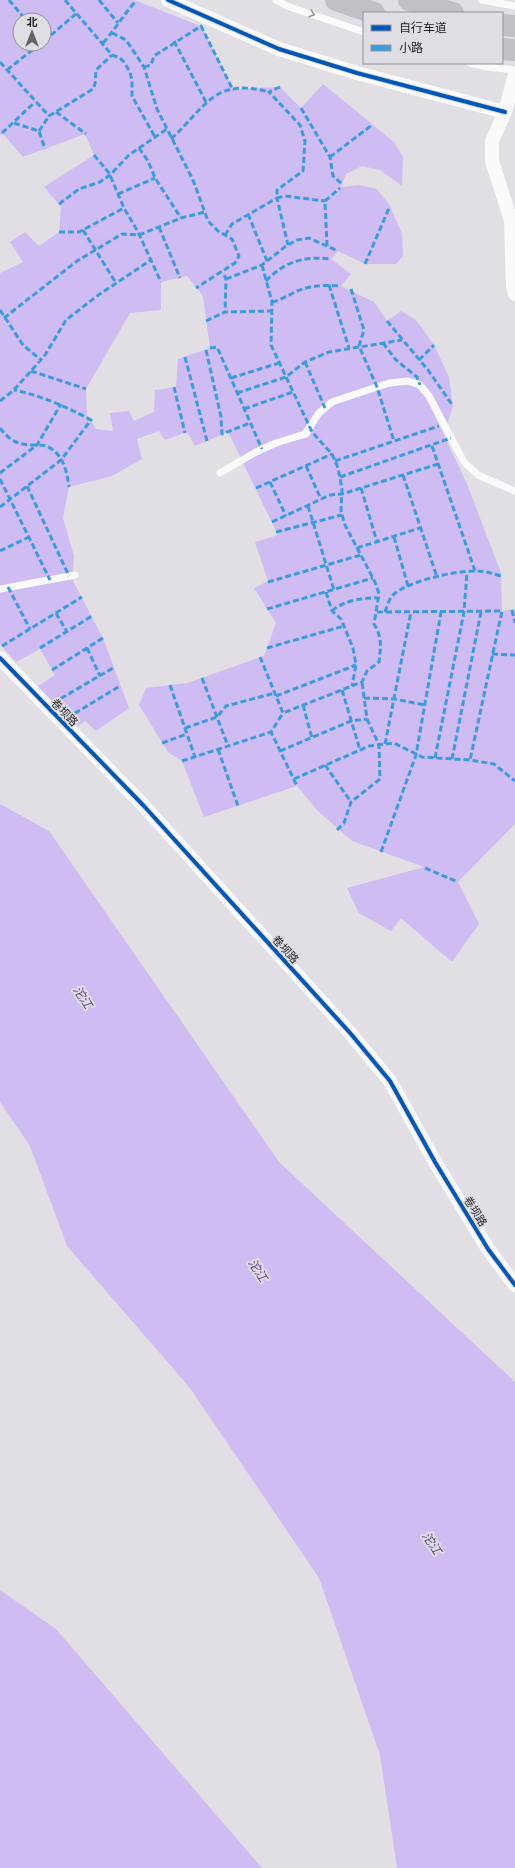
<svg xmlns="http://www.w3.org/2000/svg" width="515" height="1868" font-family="Manrope,'Noto Sans SC',sans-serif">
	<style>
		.water { fill: #cebcf3; fill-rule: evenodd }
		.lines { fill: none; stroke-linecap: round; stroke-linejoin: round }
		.lane { stroke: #fafafb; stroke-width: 7 }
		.street { stroke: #fafafb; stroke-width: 14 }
		.highway { stroke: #c2bfc7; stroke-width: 22 }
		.quiet { stroke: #3c9be0; stroke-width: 3; stroke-dasharray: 6 3; stroke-linecap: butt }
		.cycleway-casing { stroke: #e0dee5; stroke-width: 6 }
		.cycleway { stroke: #0057b8; stroke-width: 4 }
		.oneway { stroke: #979798 }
		.labels { text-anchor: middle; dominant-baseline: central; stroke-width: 4; stroke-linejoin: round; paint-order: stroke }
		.street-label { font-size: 11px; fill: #1d1d1f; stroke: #e0dee5 }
		.water-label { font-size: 12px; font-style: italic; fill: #5e3b94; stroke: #e0dee5 }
	</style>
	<rect width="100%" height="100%" fill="#e1dfe4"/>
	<path class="water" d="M0,0H134L201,26L233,89L280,87L301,108L323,84L394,142L403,157L402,186L380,170L362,166L346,174L341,187L360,185L377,189L390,206L402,234L403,256L396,264H365L338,251L331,259L351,274L341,286L374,302L387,321L401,311L416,320L434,345L449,377L453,406L447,424L432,394L422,382L408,378L388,380L330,399L318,409L303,431L256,448L241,458L228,432L195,446L187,432L165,440L159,431L137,439L142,459L112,476L69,487L63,518L74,556L73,573L0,586V273L23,262L10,242L25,232L39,246L59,232L61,207L44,187L94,155L85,134L23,157L3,134L0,135ZM20,20H44V44H20ZM187,276L203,296L210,348L178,359L176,387L155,390L154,412L134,421L129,411L110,413L113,431L96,429L87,415L86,389L130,313L161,310V282Z
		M407,384L416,387L427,399L467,484L501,573L502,611L515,609V824L458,882L479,924L452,962L401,918L391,931L359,913L347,888L424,867L352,841L318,811L297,786L204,817L182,761L168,752L139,705L146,688L187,683L264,656L276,623L254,588L268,581L255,542L278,535L243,463C266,449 283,443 309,437C314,429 318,417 325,411C339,397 387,386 407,384Z
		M72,579L103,638L129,708L96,731L85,721L76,728L38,686L55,675L40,649L16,662L0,644V592Z
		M0,804L49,831L279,1162L515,1382V1868H397L380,1755L319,1578L190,1388L67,1246L30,1146L0,1102Z
		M0,1590L56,1629L262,1868H0Z"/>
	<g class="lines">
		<path class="lane" d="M276,0L287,6L364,32
			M482,0L515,6
			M470,63L486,67L515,70
			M220,473L256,452L276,443L305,434L319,413L332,402L389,383L408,381L420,385L429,396L464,462L478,475L515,491
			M0,589L75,575"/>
		<path class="street" d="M168,0L279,49L357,73L505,112
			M515,74L505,112L492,141V161L511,221L513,287L515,294
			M0,658L143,805L351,1034L390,1081L435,1162L488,1249L515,1285"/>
		<path class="highway" d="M336,0L374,13
			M409,0L453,13
			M502,25L515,26
			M502,49L515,50"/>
		<path class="quiet" d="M9,0L26,20
			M65,0L112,55L120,58L124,62L130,72L132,81V96L155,137
			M99,0L118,23
			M112,33L126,40L144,67L157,109L193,180L208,221L218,231L232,239L239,256L235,263L196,288
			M44,41L77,13
			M174,41L206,102
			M103,43C115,30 123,15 136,1
			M0,62L49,116
			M144,67L151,65L154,56L201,26L233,90
			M7,70L40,44
			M280,87L269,92L300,125L305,141L303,171L277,190V198L285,196L325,201
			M301,108L330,157L333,176L342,184
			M56,112L86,134
			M14,123L39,131L45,149
			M39,131L49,116L93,89L95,84L96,70L112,55
			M2,133L35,102
			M171,139C206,107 214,77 269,92
			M139,148L148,161L155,178L181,218
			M94,155L109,173L124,208L138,232L161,282
			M330,157L372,125
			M118,194L155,178
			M59,204L79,189L100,182L110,175L129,155L167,129
			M248,214L267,261
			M159,227L180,278
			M83,230L116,283
			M59,232H79L124,208
			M225,235L232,224L277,198L288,245
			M327,246L325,201L340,188
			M365,264L390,206
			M262,265L272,302L271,345L312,432L332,454L338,468L342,489L341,511L345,525L375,582L379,594L374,624C382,637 381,647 379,662L367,671L362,682L283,713
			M224,275L226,279L225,312
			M226,279L262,265L286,246L297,240L309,238L338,251
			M266,281C285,261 305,256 331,259
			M329,285L349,348
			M351,289L364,330L359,346L377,387L394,441
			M272,302C281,300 289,295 297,291C312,285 326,285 341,286
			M0,310L23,345L41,360
			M4,318L77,261L122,234L139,235L181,218L205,212
			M206,321L225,312L272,311
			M387,321L428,370L453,406
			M383,343L396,360L417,377L420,385
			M210,348L217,347L262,449
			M206,350L221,417L222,434L250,423
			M185,357L207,441
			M419,360L434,345
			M305,362L325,408
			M31,371L86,389
			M231,378L279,363
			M174,387L185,433
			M237,393L286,377L305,362L329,352L402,340
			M0,401L14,390L45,355L66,320L97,296L151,260
			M244,409L293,392
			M0,428C9,440 18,445 33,445C37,445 42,445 46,446C63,453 67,471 69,487
			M432,446L475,571
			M335,461L439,426
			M306,466L321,499
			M0,473L37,445L61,404
			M403,475L437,577
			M340,477L451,438
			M0,479L50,580
			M270,482L286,516
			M27,486L69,576
			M256,488L332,454
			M361,488L377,542
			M308,506L334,590
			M0,507L61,460L91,420C65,406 42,396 14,390
			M272,522L330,495L342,494L438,464
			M276,532L342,515
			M394,537L408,586
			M357,548L420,528
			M0,551L29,537
			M268,582L361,555
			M8,587L30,629
			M326,592L332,611L341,619L353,648L356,665L352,686
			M267,609L373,578
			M512,610L515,623
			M332,611C341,601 366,597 378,598
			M377,612L502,611L470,760
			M385,612C387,607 389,599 393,595C407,581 458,570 478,571C486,571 493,574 502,576
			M56,613L67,632
			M2,646L82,597
			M40,648L92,616
			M87,648L100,676
			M267,648L344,626
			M492,654L515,655
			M260,657L283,713L271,732L297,786
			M52,670L103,638
			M202,678L228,746
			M170,685L195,757
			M342,690L360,750
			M276,696L356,665
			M364,698L394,699L425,705
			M53,703L113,668
			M303,705L312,738
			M67,718L120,686
			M185,728L217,717L226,706L275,693
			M162,743L187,734
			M385,744L411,612
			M218,749L238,806
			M280,751L351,721L367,719
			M435,758L464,612L467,572
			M452,759L481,612
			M182,761L271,732
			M325,765L351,802
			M294,779L369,746L394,743L422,757L470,760L494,764L515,781
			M337,830L344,823L351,802L380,779L379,745L367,719L362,682
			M381,852L416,755L441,612
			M425,868L458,882"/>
		<defs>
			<path id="cycleway" d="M168,0L279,49L357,73L505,112
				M0,658L143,805L351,1034L390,1081L435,1162L488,1249L515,1285"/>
		</defs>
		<use href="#cycleway" class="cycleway-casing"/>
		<use href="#cycleway" class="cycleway"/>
	</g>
	<defs><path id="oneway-chevron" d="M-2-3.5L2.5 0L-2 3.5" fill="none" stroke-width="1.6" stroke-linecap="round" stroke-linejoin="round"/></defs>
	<use class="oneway" href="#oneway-chevron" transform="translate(312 14) rotate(19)"/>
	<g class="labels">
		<g class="street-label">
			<text transform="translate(65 712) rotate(46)">卷坝路</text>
			<text transform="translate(286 949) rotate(48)">卷坝路</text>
			<text transform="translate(476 1211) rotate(58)">卷坝路</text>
		</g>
		<g class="water-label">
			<text transform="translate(83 997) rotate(57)">沱江</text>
			<text transform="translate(258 1270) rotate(57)">沱江</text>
			<text transform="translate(432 1543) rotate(57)">沱江</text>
		</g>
	</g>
	<rect x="363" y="12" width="140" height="52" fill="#e0dee5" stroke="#929196"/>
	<rect x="371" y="25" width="20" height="6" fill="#0057b8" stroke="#929196"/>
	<text x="399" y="32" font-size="12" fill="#1d1d1f">自行车道</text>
	<rect x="371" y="45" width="20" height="6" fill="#3c9be0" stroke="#929196"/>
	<text x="399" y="52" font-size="12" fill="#1d1d1f">小路</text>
	<g transform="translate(32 32)"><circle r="19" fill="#e0dee5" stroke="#929196"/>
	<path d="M0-3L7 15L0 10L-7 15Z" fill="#626164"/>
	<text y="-6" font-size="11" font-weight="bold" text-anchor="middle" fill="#1d1d1f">北</text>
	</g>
</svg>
